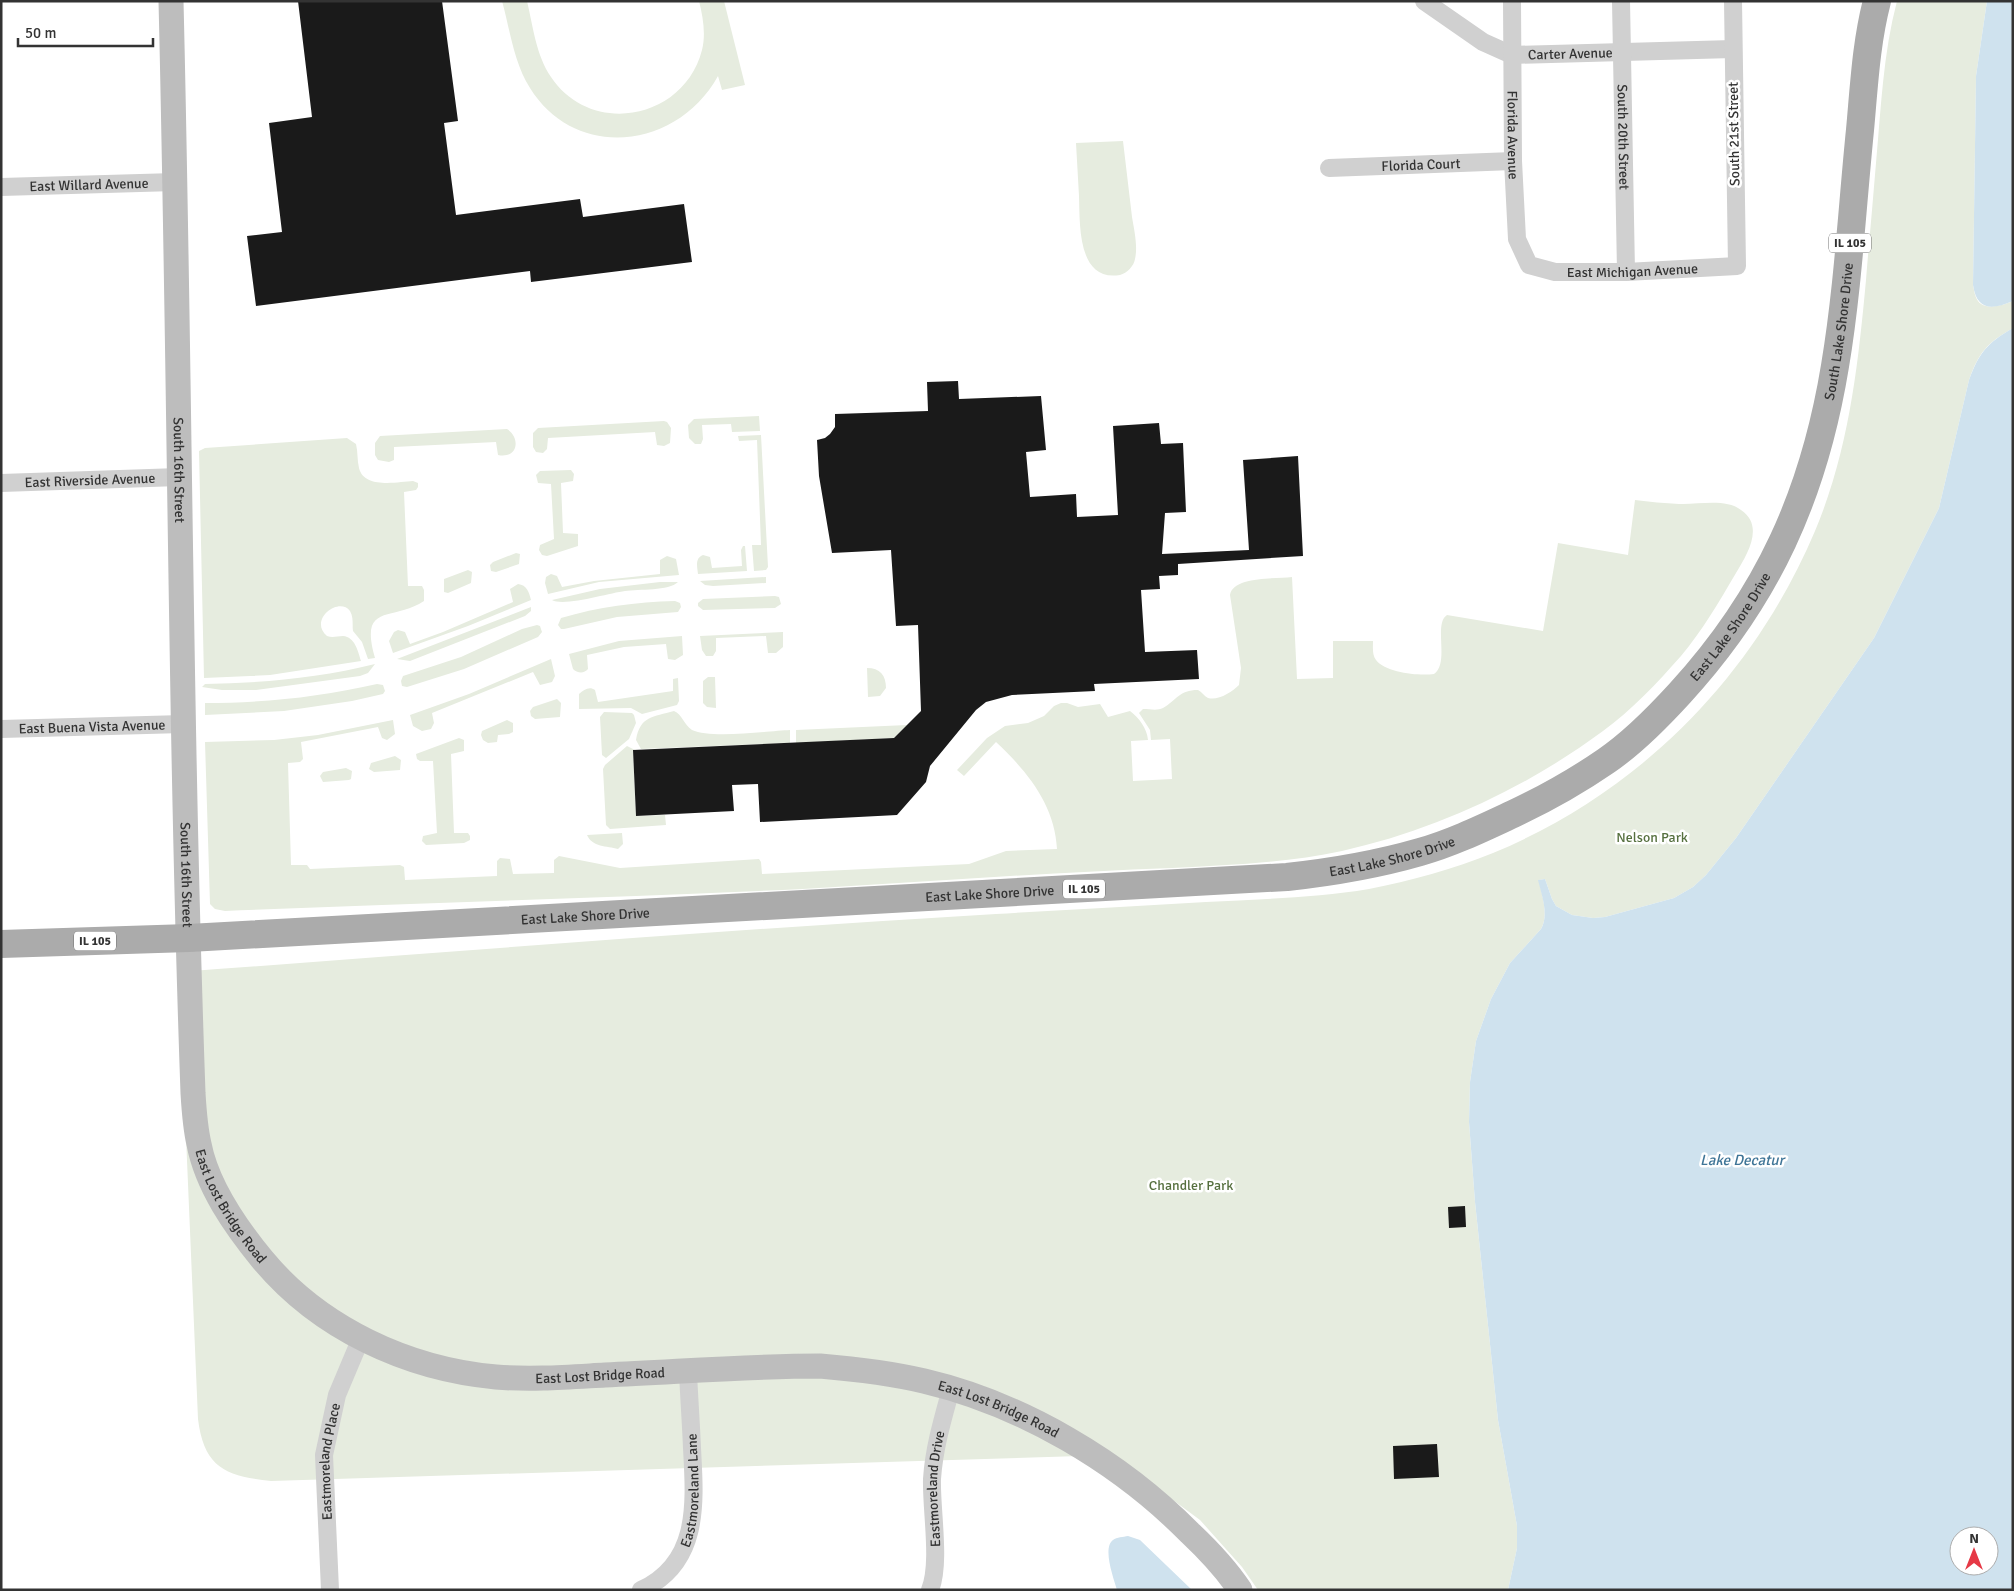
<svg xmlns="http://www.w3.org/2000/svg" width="2014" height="1591" font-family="Signika,sans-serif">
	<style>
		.green { fill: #e6ecdf }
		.water { fill: #cfe2ee; fill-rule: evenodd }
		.building { fill: #1a1a1a }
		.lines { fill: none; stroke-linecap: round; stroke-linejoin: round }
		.street { stroke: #d0d0d0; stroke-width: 18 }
		.secondary { stroke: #bdbdbd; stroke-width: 25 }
		.primary { stroke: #ababab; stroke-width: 28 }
		.labels { text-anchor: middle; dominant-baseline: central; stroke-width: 5; stroke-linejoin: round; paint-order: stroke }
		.shield { fill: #fff; stroke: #707070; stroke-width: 1 }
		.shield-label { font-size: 12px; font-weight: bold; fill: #333 }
		.street-label { font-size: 14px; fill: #333; stroke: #fff }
		.park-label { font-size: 14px; fill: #56703f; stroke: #fff }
		.water-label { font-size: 15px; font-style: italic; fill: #3f7597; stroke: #fff }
	</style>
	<rect width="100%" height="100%" fill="#fff"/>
	<path class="green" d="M502,1H527C533,26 536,55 551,77C591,137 684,120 702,50C706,34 703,17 699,1H724L745,85L722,90L718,76C678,149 576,162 530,88C514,63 510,30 502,1Z
		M1897,1H1987L1976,76L1973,285C1974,290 1975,297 1978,301C1985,311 2004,305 2013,301V328C1987,343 1979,352 1969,380L1939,508L1874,638L1736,838L1706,875L1693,887L1674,898L1605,917L1593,918L1572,915L1556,906L1552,899L1545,879L1539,880C1542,896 1549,915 1541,929L1510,963L1491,999L1476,1041L1470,1082L1469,1122L1475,1202L1498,1420L1517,1526V1548L1508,1590H1258L1242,1567L1200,1520L1112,1455L271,1481C226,1476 204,1468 198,1419L179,972C451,952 723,930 996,914C1066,910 1136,906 1206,902C1260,899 1316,898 1369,889C1410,881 1454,869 1493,853C1640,792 1753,677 1815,531C1849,450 1858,366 1866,280C1869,241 1873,202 1876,163C1881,109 1883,54 1897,1Z
		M1123,141C1126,166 1129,192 1132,217C1134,229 1138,246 1135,259C1134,266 1127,273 1120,275C1077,282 1080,224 1079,196C1078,178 1077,161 1076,143Z
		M759,416L760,431L732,432L731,424L702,425L703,439L701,444H695L689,438L688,425L694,419Z
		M664,421L667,422L671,428L670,443L664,446L657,445L655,432L548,438L547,449L543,453L536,452L533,447V433L538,428Z
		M507,429C521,438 518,459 498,455L496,442L394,447V460L389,462L378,460L375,455V443L380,436Z
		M761,435L768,567L766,570L754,571L752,545H761L757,440L739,441L738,436Z
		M347,438L356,444C358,452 357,460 359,468C364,489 397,482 413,481L418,483V487L416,490L404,492L408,586H422L424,590V601C392,622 359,602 375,658L368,659L362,642L353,631C352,625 354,618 350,611C339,596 308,620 327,636C333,638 337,636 343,636C355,637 358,651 361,661L270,675L204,678L199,451L205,448Z
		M571,470L574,474L573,481L561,483L563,533L578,534V546L547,556L542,555L539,550L540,545L554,539L551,484L538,483L536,475L540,471Z
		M1635,500C1649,502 1665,503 1679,504C1698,505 1725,498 1741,510C1765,526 1747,555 1736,573C1719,602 1702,631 1681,656C1658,682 1631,711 1603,731C1526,788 1436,830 1342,851C1286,863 1229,865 1172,868C1118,870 1064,873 1010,876C941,880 872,885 803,889C610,898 418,903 225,911L215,909L210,904L205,742L274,740L318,735L393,720L395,734L387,740L382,738L378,727L301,742L303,759L300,762L288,763L291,865H307L310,869L400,865L404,867L405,880L497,876V861L500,858L510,859L513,874L554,873V860L559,856L620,868L759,859L761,862L762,874L969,864L1006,851L1057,849C1055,805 1027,771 996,742L964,776L957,770L987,738L1005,726L1028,723L1044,716L1054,706L1061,703H1067L1078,707L1100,704L1108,717L1130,711C1139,718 1147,728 1148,740L1131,741L1133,781L1172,779L1170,739L1151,740L1150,730L1139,713L1143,709C1150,709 1157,711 1163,708C1177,700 1179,690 1198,690C1202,692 1204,696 1208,698C1218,701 1232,692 1239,685L1241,668L1230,595C1233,576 1275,579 1292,577L1297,679L1333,678V641H1373C1373,647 1372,655 1376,660C1386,673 1419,676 1434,674C1450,663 1433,624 1447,615L1543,631L1558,543L1628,555Z
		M743,546H745L747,571L698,574C697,566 695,558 703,555L710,557L712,568L742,566L741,550Z
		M516,553L520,554L519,564L496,572L491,571L490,565L493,562Z
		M667,556L676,559L679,575L599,582L548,594L545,583L546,577L551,574L557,576L562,587L594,581L660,574V560Z
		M468,570L472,572L471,583L448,593L444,592V579Z
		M766,577V583L713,586L705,585L700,581Z
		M660,582H678C669,591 639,589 625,591C609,593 564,607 552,600L600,589Z
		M518,584C527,585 529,592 531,600L468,626L393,653L389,641L394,632L398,630L405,632L410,644L443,632L513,602L510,589Z
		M775,596L779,597L781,604L775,608L703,610L698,606V603L703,599Z
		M675,601L680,603L681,607L678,612L617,617L564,629H561L558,625L561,618C598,607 636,602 675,601Z
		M531,607V611L525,616L410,661L397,659Z
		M537,625L540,626L542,632L538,637L464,669L407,687L402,686L401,681L403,676L461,657L522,629Z
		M783,632V647L776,653H768L766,636L716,638V651L713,656H706L702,650L700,636Z
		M682,636L683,655L675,660L668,659L666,644L624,647L587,655L588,669C584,674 577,673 573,669L569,654L619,641Z
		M551,659L555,676L552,682L540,685L533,672L432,713L434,723L431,729L422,731L413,726L410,715L469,694Z
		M375,664L368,673L360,676L256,690H222L202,687L205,684C262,683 319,678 375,664Z
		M867,668C880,668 886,675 886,688L880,696L868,697Z
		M708,677H715L716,708L707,707L703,703V681Z
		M678,678L679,701L677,705L642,714L631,708L579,709V694C584,690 589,686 595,690L598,702L673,691V679Z
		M377,684L383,685L385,691L383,694L352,701L284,711L205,715V703C264,703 320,697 377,684Z
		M557,699L561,703L560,717L535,719L531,716L530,711L533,707Z
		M674,711C682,714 684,725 692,730C711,739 768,731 790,730V743L641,749L636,740C640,716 653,717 674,711Z
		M604,712L632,713L634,715L636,723L629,739L606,758L602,755L600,717Z
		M507,720L513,723V732L509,734L498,735L497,742L488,743L483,740L481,735L482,731Z
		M907,725L894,738L796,743V730Z
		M459,738L464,740V751L451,754L454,833H468L470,836V840L464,843L426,845L422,841L423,836L437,833L433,761H420L417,759L416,754Z
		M627,746L635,750H633L636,816L665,815L666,825L610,829L606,825L603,769L605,765Z
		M395,756L401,760L400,770L374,772L369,769L371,763Z
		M346,768L352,771L351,779L349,780L323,782L320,776L323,772Z
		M622,833L623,844L618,849C607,846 592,847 587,835Z"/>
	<path class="water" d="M1987,1H2013V301C1992,310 1977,311 1973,285L1976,76Z
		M2013,328V1590H1508L1517,1548V1526L1498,1420L1475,1202L1469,1122L1470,1082L1476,1041L1491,999L1510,963L1541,929C1549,915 1542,896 1538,880L1545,879L1552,899L1556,906L1572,915L1593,918L1605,917L1674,898L1693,887L1706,875L1736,838L1874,638L1939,508L1969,380C1979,353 1987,343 2013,328ZM1959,1536H1989V1566H1959Z
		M1128,1536L1140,1540L1192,1590H1117C1114,1579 1102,1548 1113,1540C1117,1537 1123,1537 1128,1536Z"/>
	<path class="building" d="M298,1H442L458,121L444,123L456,215L580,199L583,217L684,204L692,262L531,282L530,271L256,306L247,236L282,232L269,123L312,117Z
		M958,381L959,399L1041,396L1046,450L1026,452L1030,497L1076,494L1077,517L1118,515L1113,426L1159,423L1161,444L1183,443L1186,512L1165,513L1162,554L1249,550L1243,460L1298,456L1303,556L1178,564V575L1159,576L1160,589L1141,590L1145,652L1197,650L1199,679L1094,684L1095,691L1012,695L986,702L976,710L930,766L926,782L897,815L760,822L758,784L732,785L734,811L636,816L633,750L894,738L921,711L918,625L896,626L891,550L832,553L819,476L817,440L825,438L830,434L835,427V414L928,411L927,382Z
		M1465,1206L1466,1227L1449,1228L1448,1207Z
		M1437,1444L1439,1477L1394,1479L1393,1446Z"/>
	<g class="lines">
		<g class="street">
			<path id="s1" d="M1424,1L1483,42L1512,55L1733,49"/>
			<path id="s2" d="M1512,1L1513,161L1517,239L1529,265L1555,272H1626L1737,266L1733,1"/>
			<path id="s3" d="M1621,1L1626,272"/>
			<path id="s4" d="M1329,168L1513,161"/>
			<path id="s5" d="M1,187L175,182"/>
			<path id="s6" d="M1,483L179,477"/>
			<path id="s7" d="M1,729L183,724"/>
			<path id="s8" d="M330,1590L324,1455L337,1395L361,1338"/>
			<path id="s9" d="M641,1590C700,1563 695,1503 692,1448C691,1423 689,1397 688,1371"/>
			<path id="s10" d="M930,1590C941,1563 931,1510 932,1479C934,1448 943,1418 951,1389"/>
		</g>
		<path class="secondary" id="s11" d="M171,1C180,365 180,729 193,1093C194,1110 195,1127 199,1144C207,1186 235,1226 262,1259C319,1328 407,1369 496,1377C532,1380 569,1377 605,1375C677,1372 748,1366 820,1366C855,1369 890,1373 924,1381C1022,1404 1120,1462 1190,1533C1208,1550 1226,1569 1240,1590"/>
		<path class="primary" id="s12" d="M1,944L189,938L1287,877C1333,872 1375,865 1420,852C1452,843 1483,828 1513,814C1545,799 1577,781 1606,761C1631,744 1659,716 1680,693C1768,597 1814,494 1835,366C1848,288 1852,209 1860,130C1864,87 1866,43 1877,1"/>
	</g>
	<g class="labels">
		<g class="shield">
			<rect x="1829" y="233.5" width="42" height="19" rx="4"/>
			<rect x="1063" y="879.5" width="42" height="19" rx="4"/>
			<rect x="74" y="931.5" width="42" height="19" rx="4"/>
		</g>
		<g class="shield-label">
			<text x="1850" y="243">IL 105</text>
			<text x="1084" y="889">IL 105</text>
			<text x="95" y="941">IL 105</text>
		</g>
		<g class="street-label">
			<text stroke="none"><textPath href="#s1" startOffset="162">Carter Avenue</textPath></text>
			<text stroke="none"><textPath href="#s2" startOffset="134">Florida Avenue</textPath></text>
			<text transform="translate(1734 134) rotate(-91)">South 21st Street</text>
			<text stroke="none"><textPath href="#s3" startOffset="136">South 20th Street</textPath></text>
			<text stroke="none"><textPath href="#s4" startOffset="92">Florida Court</textPath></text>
			<text stroke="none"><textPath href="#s5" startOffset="88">East Willard Avenue</textPath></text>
			<text stroke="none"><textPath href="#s2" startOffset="371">East Michigan Avenue</textPath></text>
			<text stroke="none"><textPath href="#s12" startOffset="2134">South Lake Shore Drive</textPath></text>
			<text stroke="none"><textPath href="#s11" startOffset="469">South 16th Street</textPath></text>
			<text stroke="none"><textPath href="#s6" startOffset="89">East Riverside Avenue</textPath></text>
			<text stroke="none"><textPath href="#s12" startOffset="1815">East Lake Shore Drive</textPath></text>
			<text stroke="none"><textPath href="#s7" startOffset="91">East Buena Vista Avenue</textPath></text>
			<text stroke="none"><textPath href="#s12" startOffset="1395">East Lake Shore Drive</textPath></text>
			<text stroke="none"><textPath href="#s11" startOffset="874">South 16th Street</textPath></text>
			<text stroke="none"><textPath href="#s12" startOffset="990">East Lake Shore Drive</textPath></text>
			<text stroke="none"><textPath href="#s12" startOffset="585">East Lake Shore Drive</textPath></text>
			<text stroke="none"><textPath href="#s11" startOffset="1214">East Lost Bridge Road</textPath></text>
			<text stroke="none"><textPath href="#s11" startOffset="1649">East Lost Bridge Road</textPath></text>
			<text stroke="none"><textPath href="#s11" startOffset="2054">East Lost Bridge Road</textPath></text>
			<text stroke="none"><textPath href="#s8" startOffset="129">Eastmoreland Place</textPath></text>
			<text stroke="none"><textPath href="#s10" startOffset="102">Eastmoreland Drive</textPath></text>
			<text stroke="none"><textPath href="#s9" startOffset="120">Eastmoreland Lane</textPath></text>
		</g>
		<g class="park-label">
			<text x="1652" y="837">Nelson Park</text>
			<text x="1191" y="1185">Chandler Park</text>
		</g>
		<g class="water-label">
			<text x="1742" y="1160">Lake Decatur</text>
		</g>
	</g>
	<rect width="2014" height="1591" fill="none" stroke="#333333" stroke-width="5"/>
	<g transform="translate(1974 1551)"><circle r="24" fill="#ffffff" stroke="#adadad"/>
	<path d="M0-4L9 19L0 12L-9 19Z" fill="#e63946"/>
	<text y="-8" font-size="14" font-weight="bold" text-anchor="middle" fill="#333333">N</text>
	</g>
	<path d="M18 38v8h135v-8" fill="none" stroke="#333333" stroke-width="2.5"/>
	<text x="25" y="38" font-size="15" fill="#333333" stroke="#ffffff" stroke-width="4" paint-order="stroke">50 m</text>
</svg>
